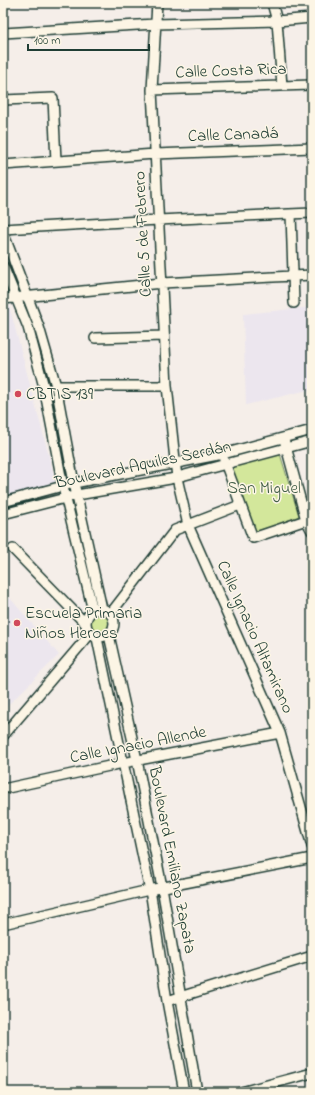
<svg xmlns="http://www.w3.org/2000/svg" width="315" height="1095" font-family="'Indie Flower',sans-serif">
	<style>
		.built { fill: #ece6ee }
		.green { fill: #d3e79b; stroke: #799268 }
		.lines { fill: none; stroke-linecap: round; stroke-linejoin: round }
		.minor-casing { stroke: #1f3d34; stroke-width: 12 }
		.minor { stroke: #fcf5e5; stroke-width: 9 }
		.poi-dot { fill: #d1495b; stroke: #fcf5e5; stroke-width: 1.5 }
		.labels { text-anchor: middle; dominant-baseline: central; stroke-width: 3; stroke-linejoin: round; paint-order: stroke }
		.street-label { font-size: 17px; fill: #1f3d34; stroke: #fcf5e5 }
		.poi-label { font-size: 17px; fill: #1f3d34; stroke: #fcf5e5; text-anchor: start }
		.park-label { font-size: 17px; fill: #435f49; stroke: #fcf5e5 }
	</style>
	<rect width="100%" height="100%" fill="#f5eee9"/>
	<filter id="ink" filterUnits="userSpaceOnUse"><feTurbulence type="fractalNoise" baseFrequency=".025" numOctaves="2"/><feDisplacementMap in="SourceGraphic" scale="8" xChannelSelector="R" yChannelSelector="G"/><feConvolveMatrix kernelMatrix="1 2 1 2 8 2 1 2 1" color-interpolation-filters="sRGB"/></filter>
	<g filter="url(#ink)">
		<path class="built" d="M9,305L56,483L3,496V306Z
			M312,307V389L246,405L243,314Z
			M3,590L59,655L6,707L3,704Z"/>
		<path class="green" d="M280,454L299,516L255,534L230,467Z
			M90 622a10 10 0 1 1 20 0a10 10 0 1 1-20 0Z"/>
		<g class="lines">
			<defs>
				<path id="minor" d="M157,3L152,90L167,386L177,478L188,525L280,733L312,846
					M272,3L277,21L282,86
					M3,33L155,24L277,21L312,18
					M152,90L312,85
					M3,100L53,98L56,161
					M3,165L155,154L312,148
					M291,214L294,303
					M3,229L158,220L312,213
					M3,232L39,327L56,386L74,483L102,609
					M3,266L28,327L44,387L63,487L93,611
					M3,299L162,283L312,275
					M95,338L164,336
					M56,386H167
					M285,443L306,520L312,531
					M224,460L253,538L306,520
					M3,502L74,483L223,454L312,430
					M3,514L77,495L170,479L312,441
					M13,549L85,623
					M86 623a14 14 0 1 1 28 0a14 14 0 1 1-28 0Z
					M111,613L175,530L240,505
					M109,635L137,760L162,887L197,1092
					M97,638L151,896L167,1001L184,1092
					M3,736L90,634
					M3,789L123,763L280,733
					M3,924L149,890L312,858
					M167,1001L312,956
					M241,1092L312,1073"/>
			</defs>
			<use href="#minor" class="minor-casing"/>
			<use href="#minor" class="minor"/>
		</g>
	</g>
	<g class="poi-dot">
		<circle cx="18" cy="394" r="4"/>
		<circle cx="17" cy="623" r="4"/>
	</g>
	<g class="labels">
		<g class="street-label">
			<text transform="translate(231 71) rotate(-2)">Calle Costa Rica</text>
			<text transform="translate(233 135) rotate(-2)">Calle Canadá</text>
			<text transform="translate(143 234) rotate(-93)">Calle 5 de Febrero</text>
			<text transform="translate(143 465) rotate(-12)">Boulevard Aquiles Serdán</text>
			<text transform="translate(255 637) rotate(66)">Calle Ignacio Altamirano</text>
			<text transform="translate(138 745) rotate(-11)">Calle Ignacio Allende</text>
			<text transform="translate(172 860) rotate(79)">Boulevard Emiliano Zapata</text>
		</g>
		<g class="poi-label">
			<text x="26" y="394">CBTIS 139</text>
			<text x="25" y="613">Escuela Primaria<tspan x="25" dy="20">Niños Heroes</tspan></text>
		</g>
		<g class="park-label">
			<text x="264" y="488">San Miguel</text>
		</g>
	</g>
	<rect width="315" height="1095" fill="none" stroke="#fcf5e5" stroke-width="16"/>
	<rect x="8" y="8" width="299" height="1079" fill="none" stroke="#1f3d34" stroke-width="1.5" filter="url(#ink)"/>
	<path d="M28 44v6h121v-6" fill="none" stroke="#1f3d34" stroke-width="2"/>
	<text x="34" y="44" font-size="12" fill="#1f3d34" stroke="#fcf5e5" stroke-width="3" paint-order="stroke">100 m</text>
</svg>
